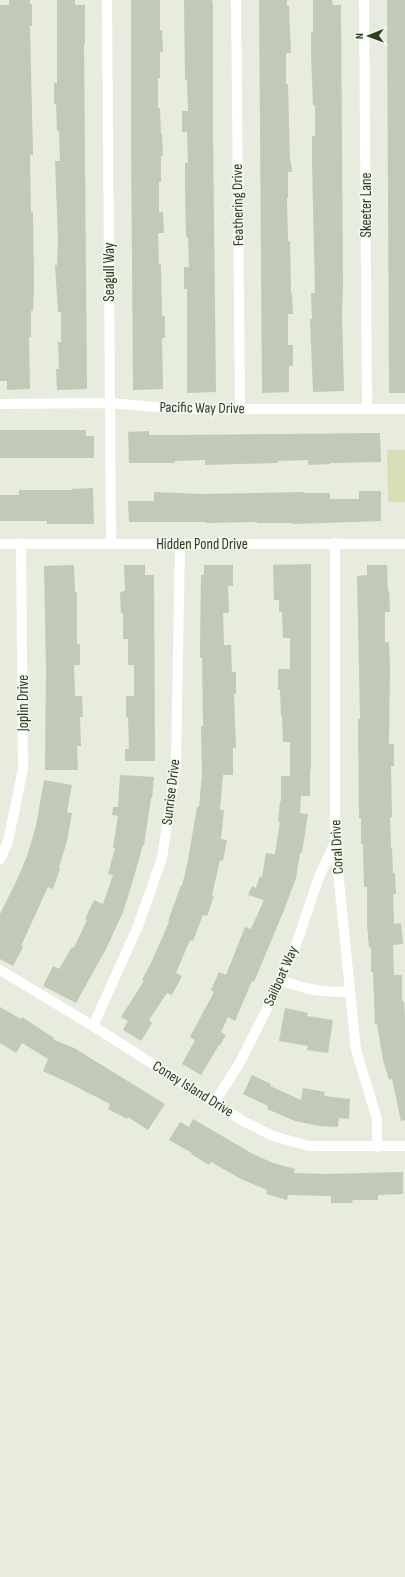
<svg xmlns="http://www.w3.org/2000/svg" width="405" height="1577" font-family="'Sofia Sans Condensed',sans-serif">
	<style>
		.green { fill: #d9deb7 }
		.building { fill: #c1c9b7 }
		.lines { fill: none; stroke-linecap: round; stroke-linejoin: round }
		.street { stroke: #fff; stroke-width: 10 }
		.labels { text-anchor: middle; dominant-baseline: central; stroke-width: 3; stroke-linejoin: round; paint-order: stroke }
		.street-label { font-size: 15px; fill: #2b3d1f; stroke: #f5f8f0 }
	</style>
	<rect width="100%" height="100%" fill="#e7ecdf"/>
	<path class="green" d="M387,450H405V502H388Z"/>
	<path class="building" d="M9,0H30V4H32V26H30L33,155H30L31,212H33L34,286L33,311H31V337H29L30,389L7,390V381H0V5H9Z
		M57,0H75V5H85V43H84L87,389L57,390L56,369H59L58,342H61V312H58L55,265H57L58,239L55,161H60L59,131H57L56,104H54V83H57Z
		M131,0H160V30H162L163,52H160V78H158V108H160L161,134H162L163,156H161V182H159V212H163L164,233H158L159,264H161L162,316H165V338H162L163,389L133,390L131,135Z
		M184,0H212L213,6V131L216,392L187,393V289H184V267H189L188,237H186L185,189V163H188L187,132H182V111H188L187,80H185Z
		M259,0H287V6H289L291,53H286V84H288L290,162H291L292,172H288V198H287L288,241H290L291,293H292L293,314H288V345H293V366H289V392L262,393Z
		M313,0H332L333,5H341L343,288L342,314L344,391L313,392L310,319H312L311,293H315L312,162V136H315V105L313,106L311,54V32H313Z
		M387,0H405V393H389Z
		M0,430H86V436H94V458H0Z
		M149,431V435H175L380,433L381,462L330,463V464L308,465V460L278,461V463L205,465V460L175,461V463H129L128,432Z
		M93,488L94,524H47V521H0V495H19V490H72V489Z
		M359,491H381V521L293,524V523H257V522L206,523V522H129L128,501H154V492L201,494L304,492V493H330V499H359Z
		M311,564V769H310V796H301L300,813L308,814L302,853H300L296,878L284,910L254,982L252,981L235,1021L228,1017L221,1032L226,1035L220,1045H219L201,1075L182,1064L195,1040L190,1037L214,992L211,990L219,972L226,975L245,927L251,929L264,900L248,895L252,886L256,888L260,876L262,877L266,853L275,854L280,822H278L280,801H281V776H290V742H283L282,716H281L280,690H278V669H290V638H283L282,612H279V600H274L273,565Z
		M74,565L75,592H77V644H80V665H74L75,696H82L83,717H80L81,746H77L78,770H45L46,670L44,566Z
		M124,565H145V575H154L155,761H125V749H129L128,717H126V696H134V665H128V639H123V613H121L120,592L125,591Z
		M204,565H233V586H228L229,613H223L224,645H231L232,672H236V694H234L236,748H233V775H223L220,810H224L221,839L227,840L223,861L220,860L212,895L214,896L207,916L203,915L193,941L190,940L176,973L182,976L172,995L167,993L149,1020L152,1023L141,1041L123,1030L128,1021L121,1017L144,981L142,980L152,961L169,922L168,921L181,885L182,886L188,860L197,807H199L202,775L201,726H203L202,658H200V646L201,575H204Z
		M367,565H387L388,591H389L390,612H385V642H389L390,667L389,744H394V766H391L392,817H390L391,848H392L393,873H395L396,894H393L394,924L401,923L403,944L393,945L394,975H402V1001H404L405,1017V1120L401,1121L392,1079L389,1080L383,1060L377,1024H375L373,972H371V947L369,948L367,924V887H364L363,844H361V818H359L358,719H360L357,576L367,575Z
		M120,775L154,777L152,798H151L144,845H143L131,887L123,912L106,949L76,1003L43,986L53,966L59,969L72,947L74,948L87,920L85,919L94,900L103,904L113,875L108,874L115,848H113L118,816L112,815L113,807H118Z
		M44,780L72,785L67,812L72,813L67,841L59,868L60,869L53,889L48,887L21,946L23,947L13,966L0,959V914L16,882L27,856L36,826Z
		M0,1007L21,1019L22,1017L54,1038V1040L74,1048L165,1104L148,1130L128,1117L127,1119L108,1109L110,1104L69,1083L43,1071L48,1059L22,1043L16,1053L0,1043Z
		M285,1008L308,1013L307,1016L333,1020L328,1053L307,1050L308,1046L279,1041Z
		M252,1075L271,1084L270,1086L301,1100L303,1088L325,1092L324,1096L350,1099L349,1119L339,1118L338,1127L319,1126L295,1121L267,1109L268,1106L243,1094Z
		M193,1119L253,1154L273,1163L295,1169L294,1173L325,1174L403,1172V1194L378,1195V1200H352L353,1203H331V1196L288,1195L287,1200L266,1194L267,1190L241,1179L211,1162L209,1165L191,1154L192,1153L169,1140L180,1122L189,1127Z"/>
	<g class="lines">
		<path class="street" d="M107,0L111,544
			M236,0L240,409
			M364,0L367,409
			M0,404L109,403L182,409H405
			M335,543V842L356,1050L377,1119V1147
			M0,544H405
			M0,859L8,842L23,768L21,543
			M0,970L93,1026L214,1103L245,1122L273,1136L309,1146H405
			M280,980C307,990 321,992 350,992
			M93,1026L138,926L162,858L176,765L180,544
			M214,1103L239,1064L268,1007L296,945L319,877L335,842"/>
	</g>
	<g class="labels">
		<g class="street-label">
			<text transform="translate(238 205) rotate(-91)">Feathering Drive</text>
			<text transform="translate(366 205) rotate(-90)">Skeeter Lane</text>
			<text transform="translate(109 272) rotate(-90)">Seagull Way</text>
			<text transform="translate(202 408) rotate(1)">Pacific Way Drive</text>
			<text x="202" y="544">Hidden Pond Drive</text>
			<text transform="translate(23 703) rotate(-90)">Joplin Drive</text>
			<text transform="translate(171 792) rotate(-83)">Sunrise Drive</text>
			<text transform="translate(337 847) rotate(-93)">Coral Drive</text>
			<text transform="translate(281 976) rotate(-66)">Sailboat Way</text>
			<text transform="translate(193 1089) rotate(32)">Coney Island Drive</text>
		</g>
	</g>
	<g transform="translate(369 36) rotate(269)" stroke="#f5f8f0" stroke-width="3" paint-order="stroke">
	<path d="M0-3L7 15L0 10L-7 15Z" fill="#2b3d1f"/>
	<text y="-6" font-size="11" font-weight="bold" text-anchor="middle" fill="#2b3d1f">N</text>
	</g>
</svg>
